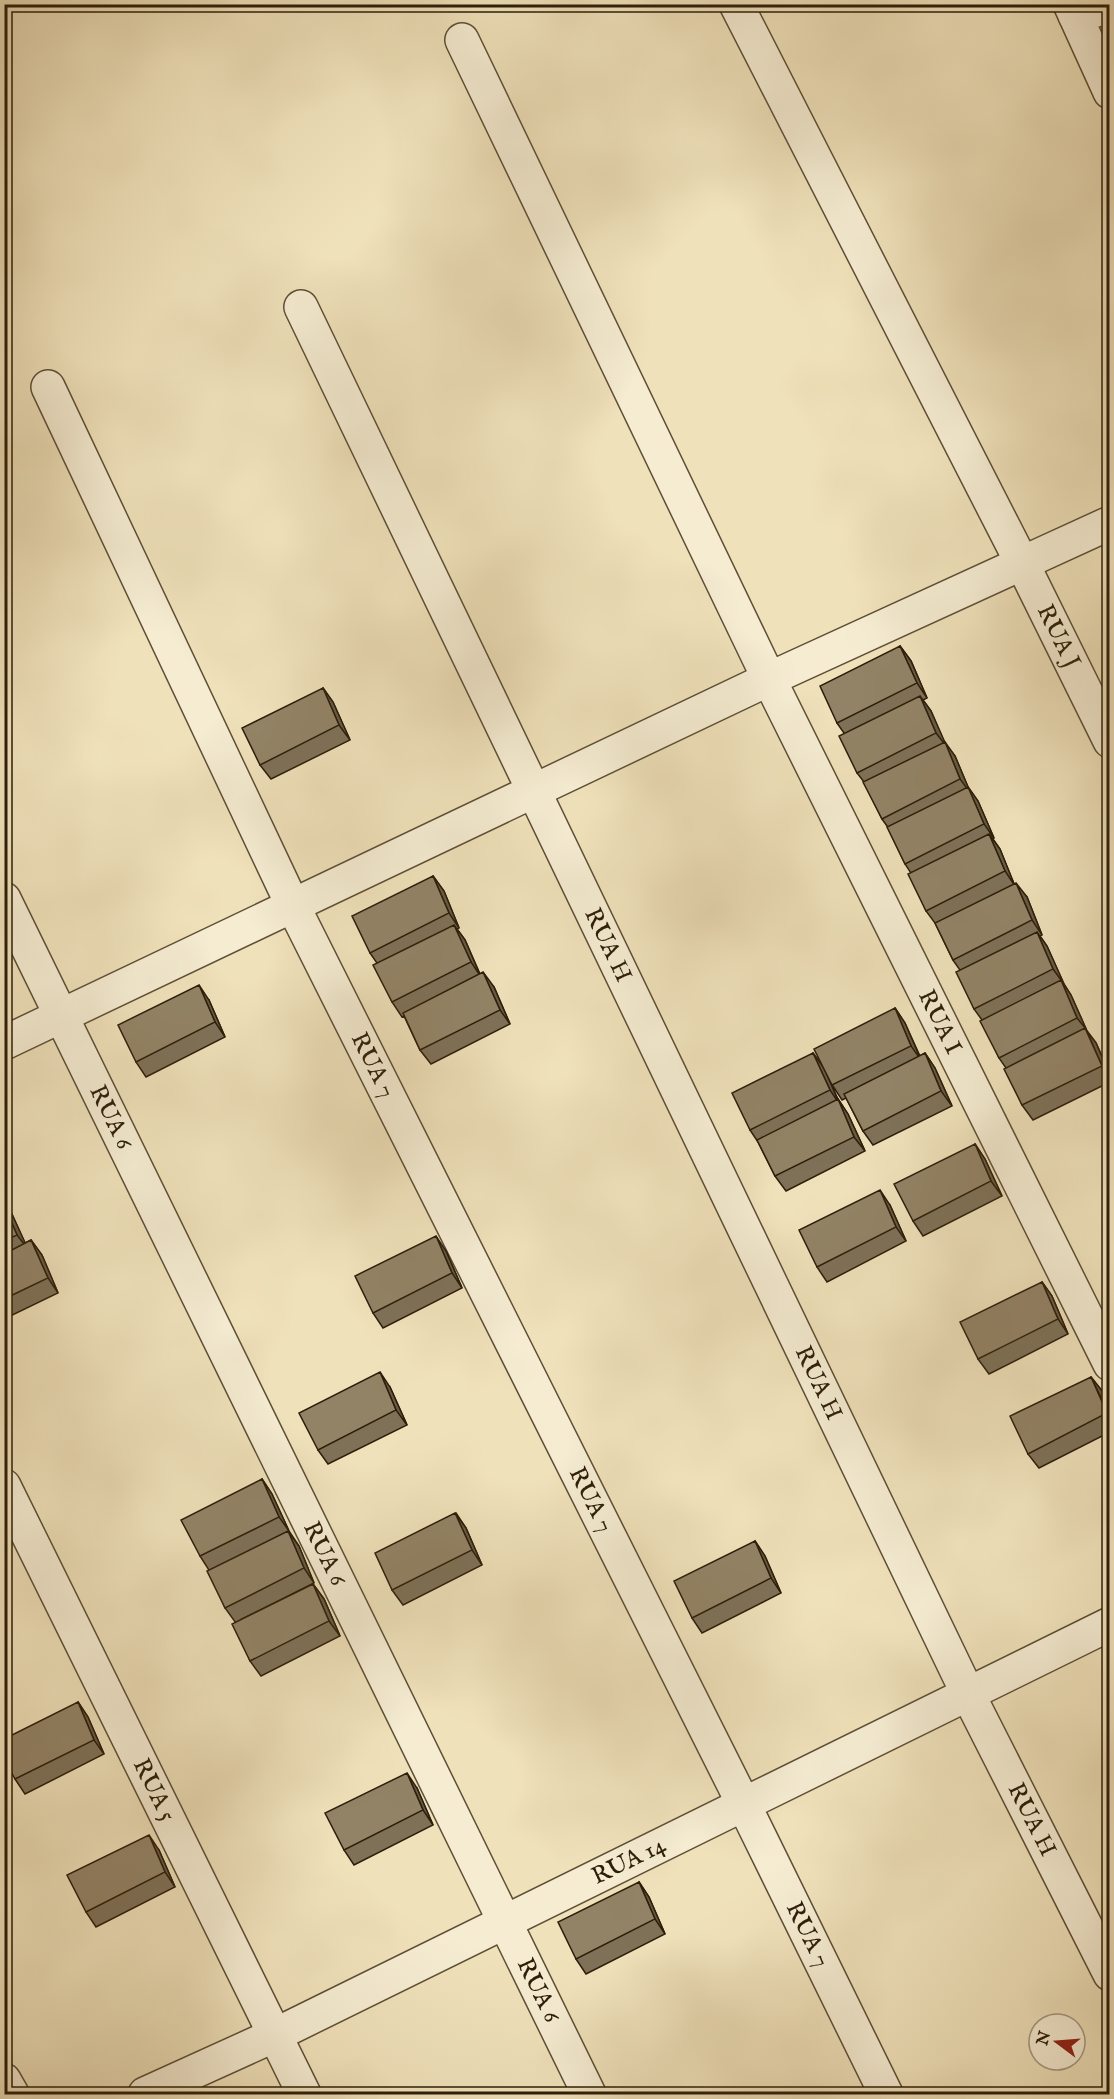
<svg xmlns="http://www.w3.org/2000/svg" width="1114" height="2099" font-family="'IM FELL English',serif">
	<style>
		.lines { fill: none; stroke-linecap: round; stroke-linejoin: round }
		.street-casing { stroke: #5e4f36; stroke-width: 36 }
		.street { stroke: #f5ecd2; stroke-width: 33 }
		.wall { fill: #7e7158; stroke: #2d1e0a; stroke-width: 1.5 }
		.shaded-wall { fill: #665c47; stroke: #2d1e0a; stroke-width: 1.5 }
		.building { fill: #928366; stroke: #2d1e0a; stroke-width: 1.5 }
		.labels { text-anchor: middle; dominant-baseline: central; stroke-width: 4.5; stroke-linejoin: round; paint-order: stroke }
		.street-label { font-size: 24px; fill: #2d1e0a; stroke: #f5ecd2 }
	</style>
	<rect width="100%" height="100%" fill="#efe1ba"/>
	<filter id="stains"><feTurbulence type="fractalNoise" baseFrequency=".00333" numOctaves="4"/><feColorMatrix values="0 0 0 0 .2 0 0 0 0 .09 0 0 0 0 .02 0 0 0 .5 -.17"/></filter>
	<radialGradient id="worn" r=".72"><stop offset=".6" stop-color="#630" stop-opacity="0"/><stop offset="1" stop-color="#630" stop-opacity=".3"/></radialGradient>
	<g class="lines">
		<defs>
			<g id="street">
				<path id="s1" d="M736,4L1023,565L1110,741"/>
				<path d="M1070,4L1110,92"/>
				<path d="M1075,15L1110,7"/>
				<path id="s2" d="M462,40L769,679L1110,1364"/>
				<path id="s3" d="M301,307L968,1694L1110,1974"/>
				<path id="s4" d="M48,387L292,904L744,1805L886,2094"/>
				<path id="s5" d="M4,899L589,2094"/>
				<path d="M4,1043L769,679L1110,523"/>
				<path id="s6" d="M4,1486L304,2094"/>
				<path d="M4,2080L12,2094"/>
				<path id="s7" d="M145,2094L275,2035L1110,1624"/>
			</g>
		</defs>
		<use href="#street" class="street-casing"/>
		<use href="#street" class="street"/>
	</g>
	<path class="wall" d="M900,646L911,661L927,698L923,700L931,711L944,742L955,756L968,787L978,801L994,838L993,839L1000,849L1014,884L1027,897L1042,935L1040,936L1047,946L1064,984L1071,995L1087,1031L1096,1043L1110,1075V1082L1033,1120L1022,1105L1006,1068L999,1058L982,1020L974,1009L960,970L953,960L935,923L926,911L911,873L905,864L887,826L882,819L864,782L857,773L844,733L837,723Z
		M323,688L333,702L350,740L271,779L260,765Z
		M433,876L444,891L459,928L457,929L465,940L480,974L494,987L510,1024L431,1064L420,1050L404,1016L402,1017L392,1002L377,963L370,953Z
		M209,1000L225,1037L146,1077L136,1062Z
		M895,1008L905,1023L920,1056L925,1053L935,1068L952,1106L873,1145L863,1131L846,1098L842,1100L829,1080L838,1099L848,1114L865,1151L786,1191L775,1176L758,1142L750,1130L813,1053L822,1065Z
		M975,1144L985,1159L1002,1196L923,1236L913,1221Z
		M4,1189L8,1198L4,1199Z
		M4,1202L11,1212L25,1243L31,1240L42,1255L58,1293L4,1319Z
		M890,1205L906,1241L827,1282L817,1267Z
		M446,1251L462,1288L383,1328L373,1313Z
		M1042,1282L1052,1296L1068,1334L989,1374L978,1359Z
		M1091,1377L1102,1391L1110,1409V1432L1039,1468L1028,1454Z
		M390,1387L407,1425L328,1464L318,1450Z
		M262,1479L272,1494L289,1531L299,1546L314,1583L240,1620L313,1584L324,1599L340,1636L261,1676L250,1661L236,1623L225,1608L209,1570L200,1556Z
		M456,1513L466,1528L482,1565L403,1605L392,1590Z
		M755,1541L765,1556L781,1593L702,1633L692,1618Z
		M78,1702L88,1717L104,1754L25,1794L15,1779Z
		M417,1788L433,1825L354,1865L344,1850Z
		M159,1850L175,1887L96,1927L86,1912Z
		M639,1882L649,1897L665,1934L586,1974L576,1959Z"/>
	<path class="shaded-wall" d="M900,646L911,661L927,698L917,683Z
		M323,688L333,702L350,740L339,725Z
		M920,696L931,711L947,747L936,733Z
		M945,742L955,756L971,794L960,779Z
		M968,787L978,801L994,838L984,824Z
		M989,834L1000,849L1015,886L1005,871Z
		M433,876L444,891L459,928L449,913Z
		M1016,883L1027,897L1042,935L1032,920Z
		M454,925L465,940L481,977L471,962Z
		M1037,932L1047,946L1064,984L1053,969Z
		M483,972L494,987L510,1024L500,1010Z
		M1061,980L1071,995L1087,1031L1096,1043L1110,1075V1077L1102,1066L1086,1029L1077,1018Z
		M199,985L209,1000L225,1037L215,1022Z
		M895,1008L905,1023L921,1060L911,1046Z
		M813,1053L824,1068L840,1105L830,1090Z
		M925,1053L935,1068L952,1106L941,1091Z
		M838,1099L848,1114L865,1151L854,1137Z
		M975,1144L985,1159L1002,1196L991,1181Z
		M880,1190L890,1205L906,1241L896,1227Z
		M4,1202L11,1212L28,1249L17,1235L4,1205Z
		M436,1236L446,1251L462,1288L452,1273Z
		M31,1240L42,1255L58,1293L48,1278Z
		M1042,1282L1052,1296L1068,1334L1058,1319Z
		M380,1372L390,1387L407,1425L396,1410Z
		M1091,1377L1102,1391L1110,1409V1416Z
		M262,1479L272,1494L289,1531L279,1517Z
		M455,1513L466,1528L482,1565L472,1550Z
		M288,1531L299,1546L314,1583L304,1568Z
		M755,1541L765,1556L781,1593L771,1578Z
		M313,1584L324,1599L340,1636L329,1621Z
		M78,1702L88,1717L104,1754L94,1740Z
		M407,1773L417,1788L433,1825L423,1810Z
		M149,1835L159,1850L175,1887L165,1872Z
		M639,1882L649,1897L665,1934L655,1919Z"/>
	<path class="building" d="M900,646L917,683L837,723L820,686Z
		M323,688L339,725L260,765L242,728Z
		M920,696L936,733L857,773L839,736Z
		M945,742L960,779L882,819L863,782Z
		M968,787L984,824L905,864L887,827Z
		M989,834L1005,871L926,911L908,874Z
		M433,876L449,913L370,953L352,916Z
		M1016,883L1032,920L953,960L935,923Z
		M454,925L471,962L392,1002L373,965Z
		M1037,932L1053,969L974,1009L956,972Z
		M483,972L500,1010L420,1050L403,1013Z
		M1061,980L1077,1018L999,1058L980,1021Z
		M199,985L215,1022L136,1062L118,1025Z
		M895,1008L911,1046L832,1085L814,1049Z
		M1085,1028L1102,1066L1022,1105L1004,1069Z
		M813,1053L830,1090L750,1130L732,1093Z
		M925,1053L941,1091L863,1131L844,1094Z
		M838,1099L854,1137L775,1176L757,1140Z
		M975,1144L991,1181L913,1221L894,1184Z
		M880,1190L896,1227L817,1267L799,1230Z
		M4,1205L17,1235L4,1241Z
		M436,1236L452,1273L373,1313L355,1276Z
		M31,1240L48,1278L4,1299V1254Z
		M1110,1260V1273L1104,1262Z
		M1042,1282L1058,1319L978,1359L960,1322Z
		M380,1372L396,1410L318,1450L299,1413Z
		M1091,1377L1107,1413L1028,1454L1010,1416Z
		M262,1479L279,1517L200,1556L181,1520Z
		M455,1513L472,1550L392,1590L375,1553Z
		M288,1531L304,1568L225,1608L207,1571Z
		M755,1541L771,1578L692,1618L674,1581Z
		M313,1584L329,1621L250,1661L232,1624Z
		M78,1702L94,1740L15,1779L4,1759V1739Z
		M407,1773L423,1810L344,1850L325,1813Z
		M149,1835L165,1872L86,1912L67,1875Z
		M639,1882L655,1919L576,1959L558,1922Z"/>
	<g class="labels">
		<g class="street-label">
			<text stroke="none"><textPath href="#s1" startOffset="710">RUA J</textPath></text>
			<text stroke="none"><textPath href="#s3" startOffset="708">RUA H</textPath></text>
			<text stroke="none"><textPath href="#s2" startOffset="1092">RUA I</textPath></text>
			<text stroke="none"><textPath href="#s4" startOffset="752">RUA 7</textPath></text>
			<text stroke="none"><textPath href="#s5" startOffset="243">RUA 6</textPath></text>
			<text stroke="none"><textPath href="#s3" startOffset="1194">RUA H</textPath></text>
			<text stroke="none"><textPath href="#s4" startOffset="1238">RUA 7</textPath></text>
			<text stroke="none"><textPath href="#s5" startOffset="729">RUA 6</textPath></text>
			<text stroke="none"><textPath href="#s6" startOffset="339">RUA 5</textPath></text>
			<text stroke="none"><textPath href="#s3" startOffset="1680">RUA H</textPath></text>
			<text stroke="none"><textPath href="#s7" startOffset="537">RUA 14</textPath></text>
			<text stroke="none"><textPath href="#s4" startOffset="1724">RUA 7</textPath></text>
			<text stroke="none"><textPath href="#s5" startOffset="1215">RUA 6</textPath></text>
		</g>
	</g>
	<rect width="1114" height="2099" fill="none" stroke="#efe1ba" stroke-width="24"/>
	<rect x="6" y="6" width="1102" height="2087" fill="none" stroke="#2d1e0a" stroke-width="3"/>
	<rect x="12" y="12" width="1090" height="2075" fill="none" stroke="#2d1e0a" stroke-width="1.5"/>
	<g transform="translate(1057 2042) rotate(286)"><circle r="28" fill="#f5ecd2" stroke="#a59a82" stroke-width="1.5"/>
	<path d="M0-4.5L10 22L0 15L-10 22Z" fill="#8f2418"/>
	<text y="-9" font-size="16" font-weight="bold" text-anchor="middle" fill="#2d1e0a">N</text>
	</g>
	<rect width="100%" height="100%" filter="url(#stains)"/>
	<rect width="100%" height="100%" fill="url(#worn)"/>
</svg>
